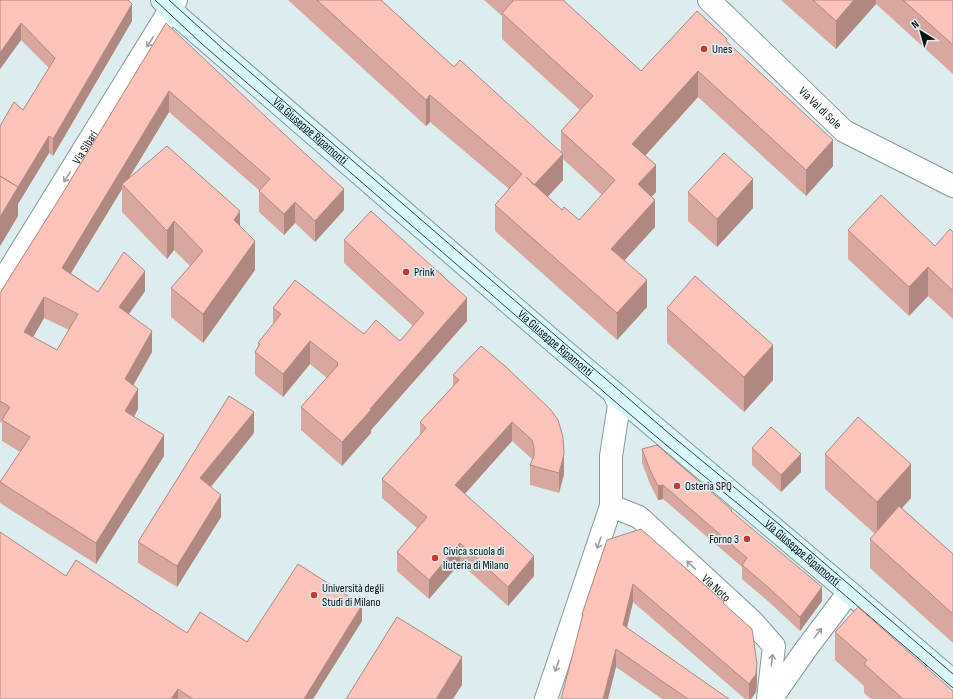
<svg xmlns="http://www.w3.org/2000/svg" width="953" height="699" font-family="'Sofia Sans Condensed',sans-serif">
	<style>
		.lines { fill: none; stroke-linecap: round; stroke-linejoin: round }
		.street-casing { stroke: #889799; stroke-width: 24 }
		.secondary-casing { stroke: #889799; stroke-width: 24 }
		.street { stroke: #fff; stroke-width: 22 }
		.secondary { stroke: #d8f7fb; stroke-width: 22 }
		.tram { stroke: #3a4142; stroke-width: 1 }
		.wall { fill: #d8a8a0; fill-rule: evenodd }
		.shaded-wall { fill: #b08882 }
		.building { fill: #fbc3ba; stroke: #b08882; fill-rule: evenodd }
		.oneway { stroke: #9ea0a0 }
		.poi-dot { fill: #c6382e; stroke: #ddecee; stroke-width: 1.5 }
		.labels { text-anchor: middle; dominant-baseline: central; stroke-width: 3.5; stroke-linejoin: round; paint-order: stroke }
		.poi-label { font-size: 12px; fill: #0c1112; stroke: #ddecee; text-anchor: start }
		.street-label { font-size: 12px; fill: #0c1112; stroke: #ddecee }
	</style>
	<rect width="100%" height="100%" fill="#ddecee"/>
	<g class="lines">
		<defs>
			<g id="street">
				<path id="s1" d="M709,0L844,131L953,186"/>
				<path id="s2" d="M0,285L176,0"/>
				<path id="s3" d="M611,506L639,517L751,620L774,646L768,699"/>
				<path d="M546,699L611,506V456L619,405L614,393"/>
				<path d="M771,699L806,649L849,592"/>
			</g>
			<g id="secondary">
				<path id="s4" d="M162,0L181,19L561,348L849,592L953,681"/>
			</g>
		</defs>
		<use href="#street" class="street-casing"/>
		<use href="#secondary" class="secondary-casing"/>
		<use href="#street" class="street"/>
		<use href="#secondary" class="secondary"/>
		<path class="tram" d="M155,0L202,44L619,405L665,444L749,513L953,688
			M169,0L222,48L672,436L780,525L953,674"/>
	</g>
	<path class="wall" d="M0,0L132,21L53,156L49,153L18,204V216L0,246L23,110L49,68L21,40L0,69Z
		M288,0H381L454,67L561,153V131L580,110L502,39V16L484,0H563L641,71L727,42L833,166L806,196L698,97L645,156L656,192L651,197L655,227L624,261L647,307L617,340L495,231V205L509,189L430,122L426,126ZM563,159L602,195L579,220L562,210L548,197L563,180Z
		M781,0H953V74L876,4L836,49Z
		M166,23L344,210L315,242L295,223L284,235L259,212V191H260L169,112L129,178L240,226L255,270L203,343L171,317V288L190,266L174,250L167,259L122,212V189L71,273L98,292L145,291L129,314L152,352L133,385L138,409L134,417L164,456L96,564L0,503V482L20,452L2,441V423L0,422V293L61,196ZM44,318L69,330L57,350L33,337Z
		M688,192L753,208L717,247L688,221Z
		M848,230L935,246L953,232V319L928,296L909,316L848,259Z
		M344,240L467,321L371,430V433L342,466L301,430V407L327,378L310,364L283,397L255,375V352L258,347V343L273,325V308L364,334L400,341L413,326L344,263Z
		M667,308L773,380L744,412L667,343Z
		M481,346L564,474L559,493L530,485V465L532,459L512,441L464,494L534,576L508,606L460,563L429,599L397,571V552L417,528L382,498V479L420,436V422L453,386V375Z
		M254,433L211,487L221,517L177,587L138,563V542Z
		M752,448L801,472L781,492L752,465Z
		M642,449L732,512L822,601L800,631L769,602L742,579V567L663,499L658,500L650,484L642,463Z
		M825,454L911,498L902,508L953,554V643L870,568V539L875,534L825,489Z
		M607,540L724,605L757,682L756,692L751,699H745L633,602L627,628L729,699H662L616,667L582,619V614Z
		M66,576L187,633L247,642L362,621L313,699H0Z
		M835,632L953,699H871L864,693V686L835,660Z"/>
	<path class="shaded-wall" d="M854,0H876V4L836,49V21Z
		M132,4V21L53,156V139Z
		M21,23V40L0,69V53Z
		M698,71V97L632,170V144Z
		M169,91V112L124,186L122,184V189L62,288V268Z
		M430,95V122L426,126V100Z
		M49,136V153L18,204V216L0,246V217Z
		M833,140V166L806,196V170Z
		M563,154V180L534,211V185Z
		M656,165V192L638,211V184Z
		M753,179V208L717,247V219Z
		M344,189V210L315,242V221Z
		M655,200V227L611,275V249Z
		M295,202V223L284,235V214Z
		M240,211V240L234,220Z
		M174,221V250L167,259V231Z
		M255,241V270L203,343V314Z
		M928,267V296L909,316V287Z
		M145,271V291L119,328V307Z
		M647,280V307L617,340V313Z
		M44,297V318L24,353V332Z
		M467,298V321L371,430V433L342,466V442L370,409Z
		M152,331V352L125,400V379Z
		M310,341V364L283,397V374Z
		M773,345V380L744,412V377Z
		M138,389V409L125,432V411Z
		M254,412V433L200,500V478Z
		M512,422V441L455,505V485Z
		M164,435V456L96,564V543Z
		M564,454V474L559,493V473Z
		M801,454V472L781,492V475Z
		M911,464V498L877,536V502Z
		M663,485V499L658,500V486Z
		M221,495V517L177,587V566Z
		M460,543V563L429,599V580Z
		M534,556V576L508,606V587Z
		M633,584V602L623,643V625Z
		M822,587V601L800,631V617Z
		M362,605V621L313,699H304Z
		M616,649V667L608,699H603Z
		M462,657V685L453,699H436Z
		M757,664V682L756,692L751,699H749V684Z
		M178,689V699H171Z"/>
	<path class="building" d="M0,0H128L132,4L53,139L49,136L18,187L0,176V126L14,102L23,110L55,58L21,23L0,53Z
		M317,0H381L454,67L460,60L563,154L534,185L526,177L562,210L564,207L579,220L615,180L561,131L593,96L502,13L513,1V0H563L641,71L697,11L727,39L726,41L833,140L806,170L698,71L632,144L656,165L638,184L655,200L611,249L647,280L617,313L495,205L522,174L430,95L426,100Z
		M813,0H854L836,21Z
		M903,0H953V45Z
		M166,23L299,148L344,189L315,221L295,202L284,214L259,191L270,179L169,91L62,268L98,292L124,252L145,271L119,307L152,331L125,379L138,389L125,411L164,435L96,543L0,482L30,437L2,420L10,407L0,401V293L61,196ZM44,297L78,314L57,350L24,332Z
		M167,146L240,211L234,220L255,241L203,314L171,288L203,251L174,221L167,231L122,184Z
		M724,153L753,179L717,219L688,192Z
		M0,176L18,187L0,217Z
		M881,195L935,246L950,229L953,232V291L928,267L909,287L848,230Z
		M371,211L467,298L370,409L371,410L342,442L301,407L338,365L337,364L338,363L310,341L283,374L255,352L260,344L258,343L281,314L273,308L295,280L364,334L376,320L400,341L424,313L344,240Z
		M695,276L773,345L744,377L667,308Z
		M481,346L505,366L551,410L558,420L563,437L564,454L559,473L530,465L534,456V447L532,440L512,422L455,485L534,556L508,587L460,543L429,580L397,552L427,517L382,479L426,428L420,422L459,380L453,375Z
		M229,396L254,412L200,478L221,495L177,566L138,542Z
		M858,417L911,464L877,502L825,454Z
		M771,427L801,454L781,475L752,448Z
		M657,445L732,510L731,511L822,587L800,617L769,588L742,565L747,558L663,485L658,486L650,470L642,449Z
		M899,506L953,554V614L870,539Z
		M641,529L724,602L723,603L752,629L757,664L756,674L749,684L633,584L623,625L729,699H688L616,649L603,699H561L583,614H582L607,540Z
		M0,532L66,576L76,560L187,633L200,612L247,642L298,564L362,605L304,699H193L178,689L171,699H0Z
		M858,607L953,691V699H903L864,664L867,660L835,632Z
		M397,617L462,657L436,699H346Z"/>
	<defs><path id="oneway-shaft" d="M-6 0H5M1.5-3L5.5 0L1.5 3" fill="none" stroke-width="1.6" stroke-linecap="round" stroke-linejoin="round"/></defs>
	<g class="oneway">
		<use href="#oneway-shaft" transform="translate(150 42) rotate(122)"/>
		<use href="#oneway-shaft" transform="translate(67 177) rotate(122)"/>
		<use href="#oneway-shaft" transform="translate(599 543) rotate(109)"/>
		<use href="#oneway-shaft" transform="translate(691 565) rotate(-137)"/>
		<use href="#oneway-shaft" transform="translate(818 633) rotate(-53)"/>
		<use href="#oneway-shaft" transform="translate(772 660) rotate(-83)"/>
		<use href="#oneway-shaft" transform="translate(557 666) rotate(109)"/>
	</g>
	<g class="poi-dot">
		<circle cx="704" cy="49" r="4"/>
		<circle cx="406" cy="272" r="4"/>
		<circle cx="677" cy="486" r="4"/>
		<circle cx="747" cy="539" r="4"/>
		<circle cx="435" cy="558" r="4"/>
		<circle cx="314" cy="595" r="4"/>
	</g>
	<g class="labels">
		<g class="poi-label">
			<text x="712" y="49">Unes</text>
			<text x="414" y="272">Prink</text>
			<text x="685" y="486">Osteria SPQ</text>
			<text x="739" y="539" text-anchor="end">Forno 3</text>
			<text x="443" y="551">Civica scuola di<tspan x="443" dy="14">liuteria di Milano</tspan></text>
			<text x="322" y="588">Università degli<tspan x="322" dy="14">Studi di Milano</tspan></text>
		</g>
		<g class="street-label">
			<text stroke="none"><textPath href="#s1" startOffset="155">Via Val di Sole</textPath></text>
			<text stroke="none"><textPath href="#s4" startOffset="198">Via Giuseppe Ripamonti</textPath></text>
			<text stroke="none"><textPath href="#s2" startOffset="162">Via Sibari</textPath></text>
			<text stroke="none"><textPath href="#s4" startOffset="522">Via Giuseppe Ripamonti</textPath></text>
			<text stroke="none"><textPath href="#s4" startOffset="846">Via Giuseppe Ripamonti</textPath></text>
			<text stroke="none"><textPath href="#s3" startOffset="135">Via Noto</textPath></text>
		</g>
	</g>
	<g transform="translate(921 32) rotate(323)" stroke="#ddecee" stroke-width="3" paint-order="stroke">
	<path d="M0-3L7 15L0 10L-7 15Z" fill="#0c1112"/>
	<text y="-6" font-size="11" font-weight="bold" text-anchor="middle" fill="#0c1112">N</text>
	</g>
</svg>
